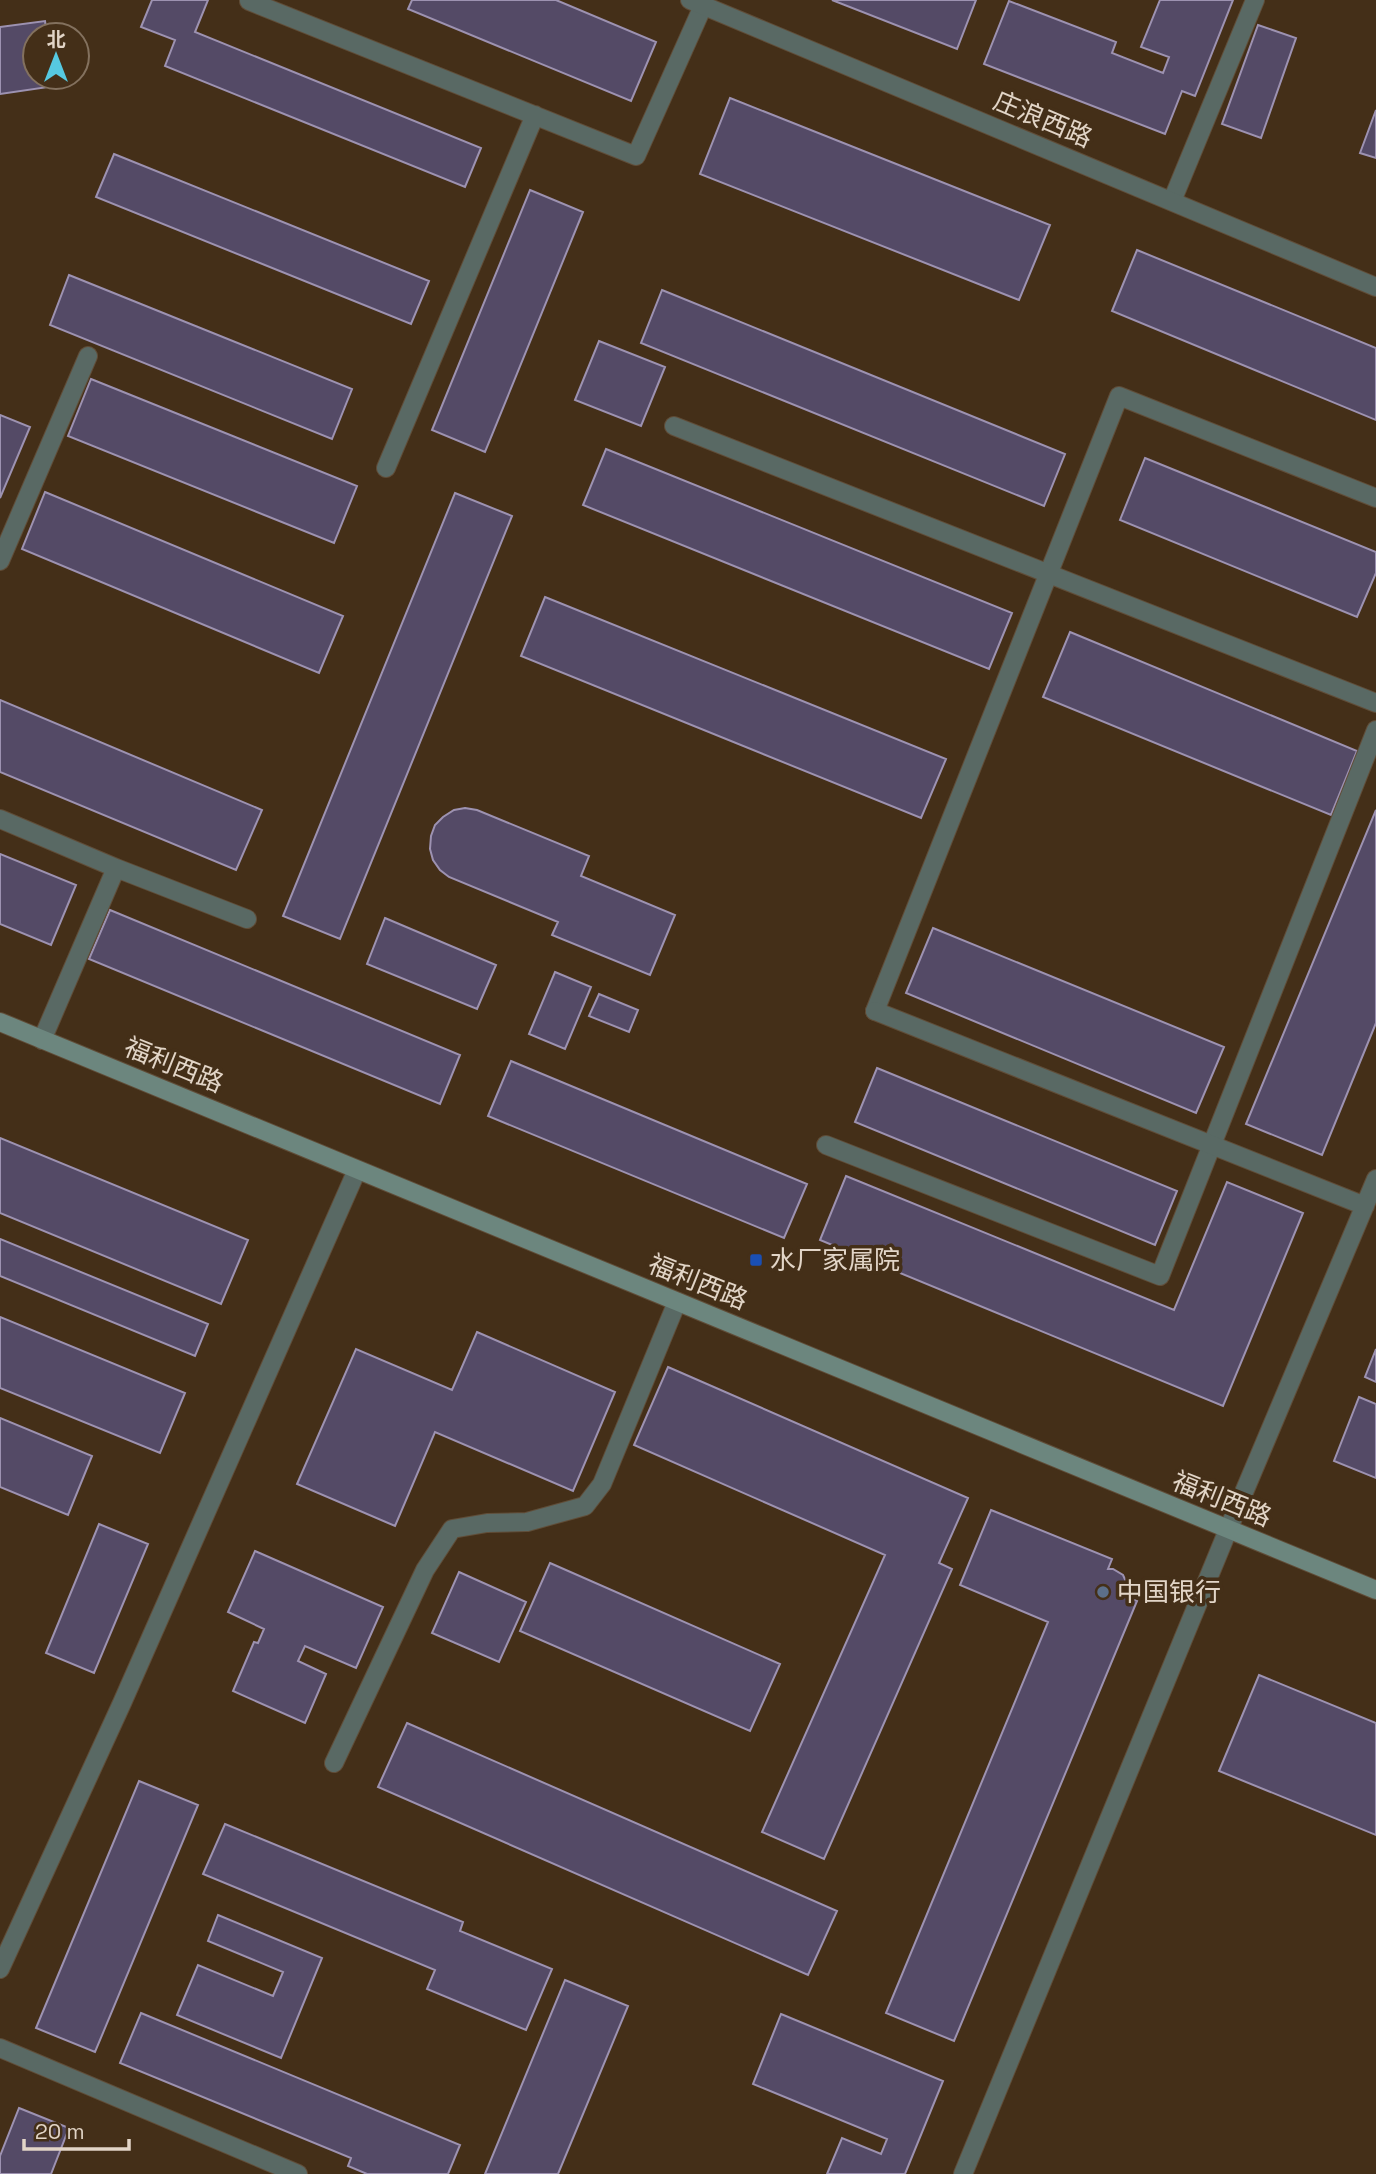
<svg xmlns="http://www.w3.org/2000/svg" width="1376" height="2174" font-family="'Space Grotesk','Noto Sans SC',sans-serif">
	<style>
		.building { fill: #544a66; stroke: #9d92b1; stroke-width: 2 }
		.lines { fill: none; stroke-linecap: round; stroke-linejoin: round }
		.service-casing { stroke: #604d38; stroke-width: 20 }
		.minor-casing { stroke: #604d38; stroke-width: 20 }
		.tertiary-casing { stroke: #604d38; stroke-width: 20 }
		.secondary-casing { stroke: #604d38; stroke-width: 20 }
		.service { stroke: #596964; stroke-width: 18 }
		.minor { stroke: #596964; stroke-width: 18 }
		.tertiary { stroke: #596964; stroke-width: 18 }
		.secondary { stroke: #6c867e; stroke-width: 18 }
		.transit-dot { fill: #1a4fb4; stroke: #442f18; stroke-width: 2.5 }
		.service-dot { fill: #5c6f8a; stroke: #442f18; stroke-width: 2.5 }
		.labels { text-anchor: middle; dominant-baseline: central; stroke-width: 7; stroke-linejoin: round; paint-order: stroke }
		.street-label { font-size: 26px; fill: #e2d5c7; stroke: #442f18 }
		.poi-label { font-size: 26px; fill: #e2d5c7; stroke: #442f18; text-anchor: start }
	</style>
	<rect width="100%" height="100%" fill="#442f18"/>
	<path class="building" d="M152,0H208L195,32L481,148L465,187L165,66L175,40L141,27Z
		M412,0H556L656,42L631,101L408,9Z
		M832,0H976L957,49Z
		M1160,0H1233L1195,96L1182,91L1165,134L984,64L1009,1L1116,42L1112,53L1163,73L1169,57L1141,47Z
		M45,21L47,35H35V77H53L55,86L0,94V27Z
		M1258,25L1296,38L1261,138L1222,124Z
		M730,98L1050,225L1019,300L700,174Z
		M1376,110V158L1360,153Z
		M114,154L429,281L411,324L96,197Z
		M530,190L583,212L485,452L432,430Z
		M1137,250L1376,348V420L1112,311Z
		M69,275L352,389L332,439L50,325Z
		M662,290L1065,454L1044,506L641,343Z
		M599,341L665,367L641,426L575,400Z
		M91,379L357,486L334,543L68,436Z
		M0,415L30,427L0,498Z
		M606,449L1012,613L989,669L583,505Z
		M1145,458L1376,552V573L1357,617L1120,520Z
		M45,492L343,616L319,673L22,549Z
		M455,493L512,516L340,939L283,916Z
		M545,597L946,759L921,818L521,656Z
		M1070,632L1357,751L1331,815L1043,697Z
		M0,700L262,810L236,870L0,772Z
		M465,808L477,810L589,856L581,876L675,915L650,975L552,935L558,922L449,877L440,870L433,860L430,849L431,836L435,825L443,817L454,810Z
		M1376,810V1023L1322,1155L1246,1124Z
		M0,854L76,885L51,945L0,924Z
		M110,910L460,1055L440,1104L89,959Z
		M385,918L496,965L477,1009L367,964Z
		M933,928L1224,1047L1196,1113L906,993Z
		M555,972L591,987L565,1049L529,1034Z
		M599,994L638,1010L629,1032L589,1016Z
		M511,1061L807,1184L784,1238L488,1116Z
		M877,1068L1177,1191L1155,1245L855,1122Z
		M0,1138L248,1240L221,1304L0,1213Z
		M846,1176L1174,1310L1227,1182L1303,1213L1223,1406L820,1240Z
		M0,1239L208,1324L195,1356L0,1276Z
		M0,1317L185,1393L160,1453L0,1388Z
		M477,1332L615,1392L573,1491L435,1432L395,1526L297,1484L356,1349L452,1390Z
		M1376,1349V1382L1365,1377Z
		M668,1367L968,1498L939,1563L952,1569L824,1859L762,1832L885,1555L634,1445Z
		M1359,1397L1376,1404V1478L1334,1461Z
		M0,1418L92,1456L68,1515L0,1487Z
		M991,1510L1112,1559L1108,1569H1113L1123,1575L1128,1586L1124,1596L1137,1601L954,2041L886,2013L1048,1622L960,1585Z
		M99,1524L148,1544L94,1673L46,1653Z
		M255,1551L383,1607L356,1668L305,1646L298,1661L326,1674L305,1723L233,1691L254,1642L258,1643L264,1629L228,1612Z
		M550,1563L780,1664L750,1731L520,1631Z
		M459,1572L526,1602L499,1662L432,1633Z
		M1259,1675L1376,1723V1835L1219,1771Z
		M407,1723L837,1911L808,1975L378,1787Z
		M139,1781L198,1805L95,2052L36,2028Z
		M225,1824L463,1922L460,1931L552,1969L526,2030L427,1989L435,1970L203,1874Z
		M218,1915L322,1958L281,2058L177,2015L198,1965L273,1996L283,1972L208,1941Z
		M565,1980L628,2006L558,2174H485Z
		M141,2013L460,2145L448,2174H367L348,2166L351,2158L120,2063Z
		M781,2014L943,2081L905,2174H827L842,2138L881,2154L887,2139L753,2084Z
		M19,2108L69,2128L51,2174H0V2156Z"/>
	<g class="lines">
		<defs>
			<path id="service" d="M249,1L636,156L703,6
				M1172,201L1255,0
				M674,426L1376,703
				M386,468L535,115
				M0,561L88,356
				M0,819L116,868L42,1040
				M116,868L247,919
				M875,1011L1119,396L1376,498
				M826,1145L1160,1276L1376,730
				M334,1763L425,1570L452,1529L487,1523L527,1522L585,1506L602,1484L677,1302"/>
			<path id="minor" d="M875,1011L1365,1206
				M0,1969L122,1703L357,1170
				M0,2048L298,2174
				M963,2174L1228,1530L1376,1179"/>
			<path id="tertiary" d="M690,0L1376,287"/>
			<path id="secondary" d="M0,1022L1376,1590"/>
		</defs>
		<use href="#service" class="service-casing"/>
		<use href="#minor" class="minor-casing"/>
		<use href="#tertiary" class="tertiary-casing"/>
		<use href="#secondary" class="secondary-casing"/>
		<use href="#service" class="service"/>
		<use href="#minor" class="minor"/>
		<use href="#tertiary" class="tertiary"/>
		<use href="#secondary" class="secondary"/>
	</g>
	<rect class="transit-dot" x="749" y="1253" width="14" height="14" rx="3.5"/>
	<circle class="service-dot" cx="1103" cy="1592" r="7"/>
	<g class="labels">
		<g class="street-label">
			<text transform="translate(1043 119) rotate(23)">庄浪西路</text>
			<text transform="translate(174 1065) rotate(22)">福利西路</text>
			<text transform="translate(698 1282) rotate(22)">福利西路</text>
			<text transform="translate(1222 1499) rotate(22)">福利西路</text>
		</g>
		<g class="poi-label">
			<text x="770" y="1260">水厂家属院</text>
			<text x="1117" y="1592">中国银行</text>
		</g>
	</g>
	<g transform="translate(56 56)"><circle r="33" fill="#442f18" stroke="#83715e" stroke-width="2"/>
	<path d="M0-5L12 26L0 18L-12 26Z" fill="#56c9e1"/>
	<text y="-10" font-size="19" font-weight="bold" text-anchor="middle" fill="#e2d5c7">北</text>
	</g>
	<path d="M24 2139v10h105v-10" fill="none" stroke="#e2d5c7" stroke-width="3.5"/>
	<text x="35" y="2139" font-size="21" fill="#e2d5c7" stroke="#442f18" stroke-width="5" paint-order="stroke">20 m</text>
</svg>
